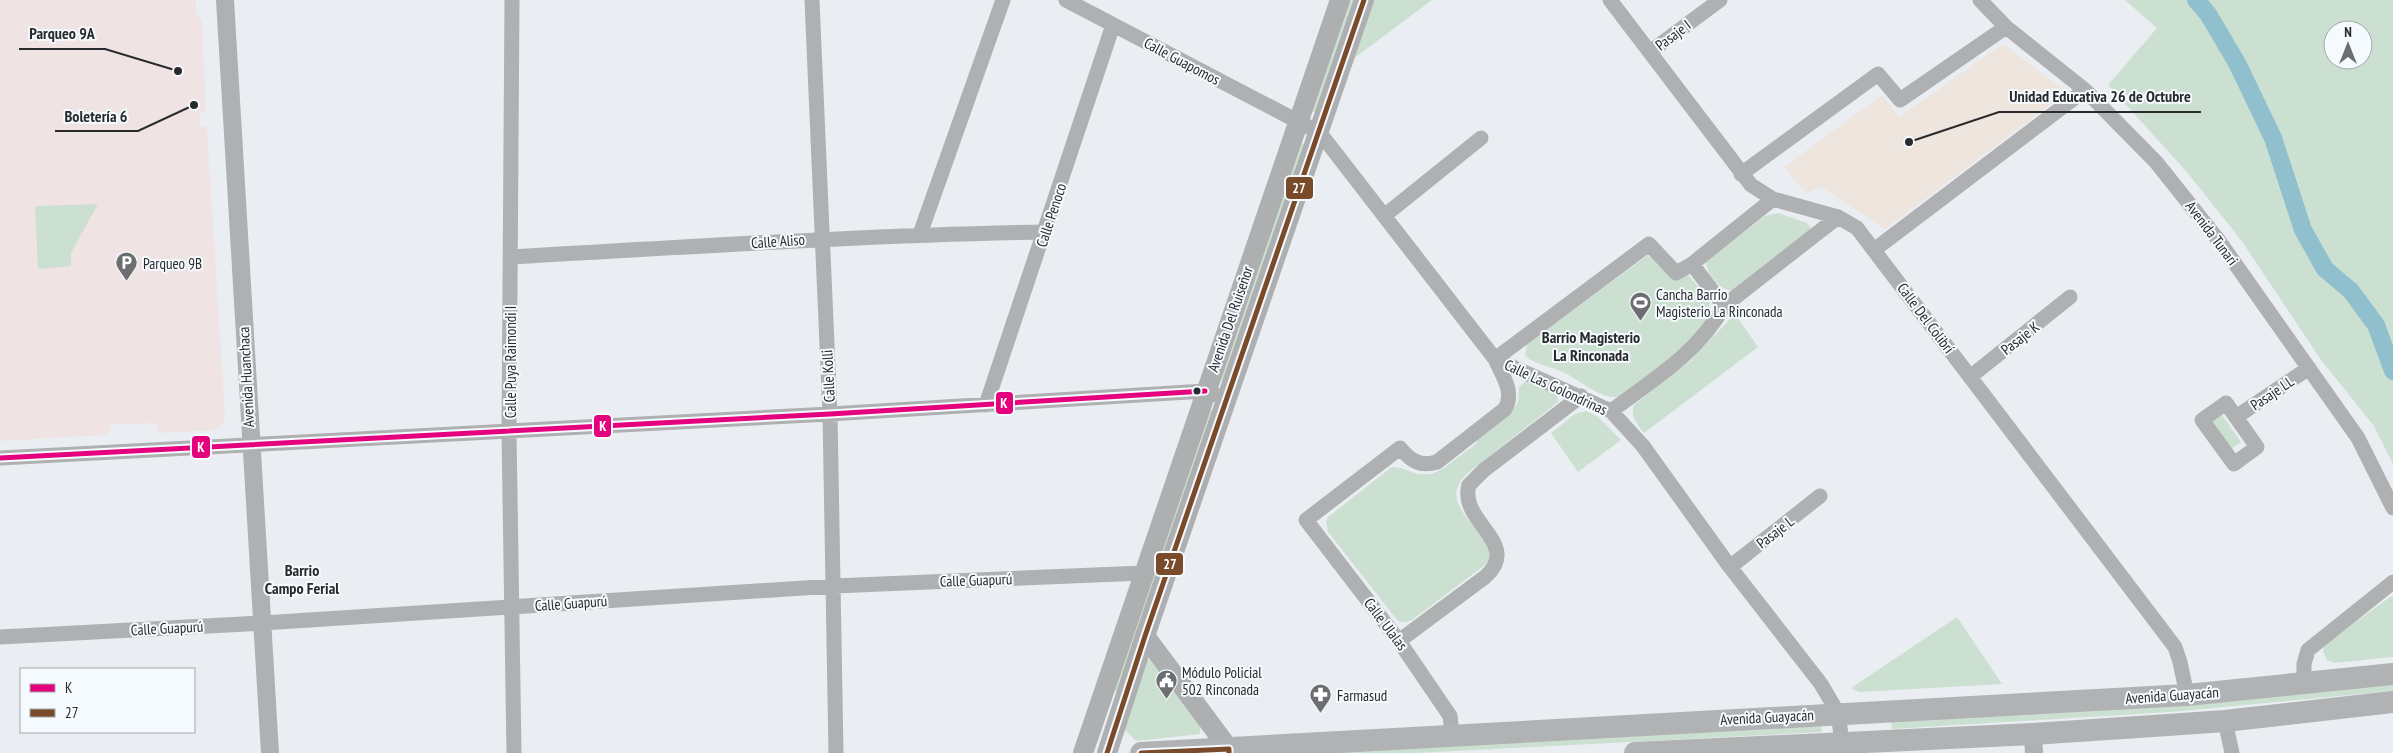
<svg xmlns="http://www.w3.org/2000/svg" width="2393" height="753" font-family="'PT Sans Narrow',sans-serif">
	<style>
		.commercial { fill: #f0e3e3 }
		.education { fill: #ede5de }
		.green { fill: #cce0d1; fill-rule: evenodd }
		.lines { fill: none; stroke-linecap: round; stroke-linejoin: round }
		.canal { stroke: #90c0ce; stroke-width: 18 }
		.minor { stroke: #aeb0b1; stroke-width: 15 }
		.tertiary { stroke: #aeb0b1; stroke-width: 18 }
		.secondary { stroke: #adafb1; stroke-width: 20 }
		.primary { stroke: #b0b2b4; stroke-width: 22 }
		.bus-1-casing { stroke: #f5fafe; stroke-width: 9 }
		.bus-2-casing { stroke: #f5fafe; stroke-width: 9 }
		.bus-1 { stroke: #e5007d; stroke-width: 5 }
		.bus-2 { stroke: #7a4b2a; stroke-width: 5 }
		.bus-dot { fill: #282a2d; stroke: #f5fafe; stroke-width: 2 }
		.labels { text-anchor: middle; dominant-baseline: central; stroke-width: 4; stroke-linejoin: round; paint-order: stroke }
		.street-label { font-size: 15px; fill: #282a2d; stroke: #f5fafe }
		.poi-label { font-size: 15px; fill: #282a2d; stroke: #f5fafe; text-anchor: start }
		.neighbourhood-label { font-size: 16px; font-weight: bold; fill: #282a2d; stroke: #f5fafe }
		.leader { fill: none; stroke: #282a2d; stroke-width: 2 }
		.callout-dot { fill: #282a2d; stroke: #f5fafe; stroke-width: 2 }
		.callout-label { font-size: 16px; text-anchor: middle; font-weight: bold; fill: #282a2d; stroke: #f5fafe; stroke-width: 4; stroke-linejoin: round; paint-order: stroke }
		.line-badge { stroke: #f5fafe; stroke-width: 2 }
		.badge-label { font-size: 14px; text-anchor: middle; font-weight: bold; fill: #fff }
	</style>
	<rect width="100%" height="100%" fill="#eaedf2"/>
	<path class="commercial" d="M0,0H196V12L202,22L206,110L199,114L200,126L207,127L225,419L220,426L214,430L159,433L157,423L111,424L110,431L105,435L0,441Z"/>
	<path class="education" d="M2003,44L2060,87L2063,95L1885,229L1821,187L1806,193L1784,167L1882,95L1899,117Z"/>
	<path class="green" d="M1348,0H1357L1317,113L1310,111Z
		M1374,0H1432L1353,59Z
		M2125,0H2393V464L2374,426L2321,360L2241,240L2186,171L2108,85L2157,28ZM2333,30H2363V60H2333Z
		M1299,142L1306,145L1223,381L1216,378Z
		M98,204L71,253V266L38,269L35,206Z
		M1778,213L1807,223L1811,228L1810,232L1734,290C1723,294 1706,273 1706,262L1765,216Z
		M1647,256L1653,257L1676,281L1683,275H1688L1710,300C1709,306 1709,316 1705,322C1695,337 1631,397 1615,397C1597,397 1578,379 1563,372C1553,367 1532,364 1525,355L1527,344Z
		M1735,314L1758,347L1644,433C1637,424 1630,417 1634,405L1689,362Z
		M1526,381H1530L1557,393L1558,402L1469,472C1432,504 1487,526 1491,557L1485,565L1412,620L1406,622L1398,621L1328,532L1326,522L1328,517L1392,467L1401,468L1418,474H1432L1444,468L1477,443L1476,438L1514,408L1518,402L1519,387Z
		M1207,409L1215,411L1118,692L1110,689Z
		M1586,411L1597,416L1621,440L1578,472L1551,433L1575,414Z
		M2222,415L2241,442L2231,449L2212,422Z
		M2393,595V657L2334,663L2327,660L2323,651L2325,644Z
		M1957,617L2002,684L1859,692L1851,688Z
		M1146,658L1150,660L1200,726V734L1136,741L1123,728Z
		M2393,685V691L2170,712L1892,729L1891,722Z
		M1821,726L1822,732L1417,753H1294Z"/>
	<g class="lines">
		<path class="canal" d="M2196,0L2208,14L2237,63L2273,138L2303,230L2325,269L2351,291L2376,325L2393,371"/>
		<path class="minor" d="M512,0L509,431L514,753
			M812,0L830,414L836,753
			M1066,0L1320,133L1495,359L1611,411L1643,446L1730,567L1821,684L1838,713L1842,742
			M1610,0L1751,185L1773,199L1838,217L1857,228L2175,647L2180,662L2187,695
			M1980,0L2006,27L2085,90L2156,162L2219,241L2358,438L2393,508
			M1650,52L1720,0
			M1741,174L1878,74L1900,100L2006,27
			M1384,216L1481,138
			M920,234L1003,0
			M1874,250L2085,90
			M510,257C689,247 867,235 1045,232
			M1692,264L1724,306
			M1495,359L1649,244L1676,273L1692,264L1773,199
			M1970,377L2070,297
			M2226,403L2257,447L2234,464L2202,420Z
			M986,405L1113,25
			M1611,411C1653,380 1698,353 1724,306L1838,217
			M2236,417L2309,368
			M0,458L830,414L1205,391L1216,395
			M1730,567L1820,496
			M0,637L263,623L834,586L1143,573
			M1399,641L1485,577C1523,543 1458,522 1469,485L1484,470L1581,396
			M2304,683V664L2308,650L2393,582
			M2225,721L2232,753
			M1452,734L1450,716L1399,641L1306,520L1400,448C1411,461 1420,467 1437,462L1505,409C1515,392 1502,375 1495,359"/>
		<path class="tertiary" d="M225,0L270,753
			M2033,734L2034,753"/>
		<path class="secondary" d="M1145,636L1229,749V753
			M1083,753L1340,0
			M1107,753L1145,636L1364,0"/>
		<path class="primary" d="M1141,753L2187,695L2393,674
			M1635,753L2033,734L2168,725L2225,721L2393,702"/>
		<defs>
			<path id="bus-1" d="M0,458L830,414L1205,391"/>
			<path id="bus-2" d="M1107,753L1145,636L1364,0
				M1141,753L1229,749V753"/>
		</defs>
		<use href="#bus-1" class="bus-1-casing"/>
		<use href="#bus-2" class="bus-2-casing"/>
		<use href="#bus-1" class="bus-1"/>
		<use href="#bus-2" class="bus-2"/>
	</g>
	<defs>
		<symbol id="parking-pin" viewBox="-11 -11 22 30"><path d="M0 17L-7.5 6A9.5 9.5 0 1 1 7.5 6Z" fill="#6c6e72" stroke="#f5fafe"/><path d="M-3.5-5.5H1a3.5 3.5 0 0 1 0 7H-1V5.5H-3.5ZM-1-3.4V-.6H.8a1.4 1.4 0 0 0 0-2.8Z" fill="#fff"/></symbol>
		<symbol id="stadium-pin" viewBox="-11 -11 22 30"><path d="M0 17L-7.5 6A9.5 9.5 0 1 1 7.5 6Z" fill="#6c6e72" stroke="#f5fafe"/><path d="M0-5a6.5 5 0 1 0 0 10a6.5 5 0 1 0 0-10ZM-3.5-1.8h7v3.6h-7Z" fill="#fff"/></symbol>
		<symbol id="civic-pin" viewBox="-11 -11 22 30"><path d="M0 17L-7.5 6A9.5 9.5 0 1 1 7.5 6Z" fill="#6c6e72" stroke="#f5fafe"/><path d="M-.6-6.5H3V-4.5H.6V-3L4-1V1h2V6H-6V1h2V-1L-.6-3ZM-1.2 2.5V6h2.4V2.5Z" fill="#fff"/></symbol>
		<symbol id="pharmacy-pin" viewBox="-11 -11 22 30"><path d="M0 17L-7.5 6A9.5 9.5 0 1 1 7.5 6Z" fill="#6c6e72" stroke="#f5fafe"/><path d="M-2-6h4v4h4v4h-4v4h-4v-4h-4v-4h4Z" fill="#fff"/></symbol>
	</defs>
	<g fill-rule="evenodd">
		<use href="#parking-pin" x="114" y="250" width="25" height="34"/>
		<use href="#stadium-pin" x="1628" y="290" width="25" height="34"/>
		<use href="#civic-pin" x="1154" y="668" width="25" height="34"/>
		<use href="#pharmacy-pin" x="1308" y="682" width="25" height="34"/>
	</g>
	<circle class="bus-dot" cx="1197" cy="391" r="4.5"/>
	<g class="labels">
		<g class="street-label">
			<text transform="translate(1673 35) rotate(-37)">Pasaje I</text>
			<text transform="translate(1182 61) rotate(28)">Calle Guapomos</text>
			<text transform="translate(1051 215) rotate(-72)">Calle Penoco</text>
			<text transform="translate(2212 233) rotate(53)">Avenida Tunari</text>
			<text transform="translate(778 241) rotate(-4)">Calle Aliso</text>
			<text transform="translate(1926 318) rotate(53)">Calle Del Colibrí</text>
			<text transform="translate(1230 319) rotate(-71)">Avenida Del Ruiseñor</text>
			<text transform="translate(2020 338) rotate(-38)">Pasaje K</text>
			<text transform="translate(510 362) rotate(-90)">Calle Puya Raimondi I</text>
			<text transform="translate(828 376) rotate(-93)">Calle Kolli</text>
			<text transform="translate(246 377) rotate(-93)">Avenida Huanchaca</text>
			<text transform="translate(1556 387) rotate(25)">Calle Las Golondrinas</text>
			<text transform="translate(2272 393) rotate(-34)">Pasaje LL</text>
			<text transform="translate(1775 532) rotate(-38)">Pasaje L</text>
			<text transform="translate(976 580) rotate(-2)">Calle Guapurú</text>
			<text transform="translate(571 603) rotate(-4)">Calle Guapurú</text>
			<text transform="translate(1386 624) rotate(53)">Calle Ulalas</text>
			<text transform="translate(167 628) rotate(-3)">Calle Guapurú</text>
			<text transform="translate(2172 695) rotate(-4)">Avenida Guayacán</text>
			<text transform="translate(1767 717) rotate(-3)">Avenida Guayacán</text>
		</g>
		<g class="poi-label">
			<text x="143" y="263">Parqueo 9B</text>
			<text x="1656" y="294">Cancha Barrio<tspan x="1656" dy="17">Magisterio La Rinconada</tspan></text>
			<text x="1182" y="672">Módulo Policial<tspan x="1182" dy="17">502 Rinconada</tspan></text>
			<text x="1337" y="695">Farmasud</text>
		</g>
		<g class="neighbourhood-label">
			<text x="1591" y="337">Barrio Magisterio<tspan x="1591" dy="18">La Rinconada</tspan></text>
			<text x="302" y="570">Barrio<tspan x="302" dy="18">Campo Ferial</tspan></text>
		</g>
	</g>
	<path class="leader" d="M178 71L105 49H19M1909 142L1999 112H2201M194 105L138 131H55"/>
	<g class="callout-dot">
		<circle cx="178" cy="71" r="5"/>
		<circle cx="1909" cy="142" r="5"/>
		<circle cx="194" cy="105" r="5"/>
	</g>
	<g class="callout-label">
		<text x="62" y="39">Parqueo 9A</text>
		<text x="2100" y="102">Unidad Educativa 26 de Octubre</text>
		<text x="96" y="122">Boletería 6</text>
	</g>
	<g class="line-badge">
		<rect x="1285" y="176" width="29" height="24" rx="5" fill="#7a4b2a"/>
		<rect x="995" y="391" width="19" height="24" rx="5" fill="#e5007d"/>
		<rect x="593" y="414" width="19" height="24" rx="5" fill="#e5007d"/>
		<rect x="191" y="435" width="20" height="24" rx="5" fill="#e5007d"/>
		<rect x="1155" y="552" width="29" height="24" rx="5" fill="#7a4b2a"/>
	</g>
	<g class="badge-label">
		<text x="1299" y="193">27</text>
		<text x="1004" y="408">K</text>
		<text x="603" y="431">K</text>
		<text x="201" y="452">K</text>
		<text x="1170" y="569">27</text>
	</g>
	<rect x="20" y="668" width="175" height="65" fill="#f5fafe" stroke="#a3a7aa"/>
	<rect x="30" y="684" width="25" height="8" fill="#e5007d" stroke="#a3a7aa"/>
	<text x="65" y="693" font-size="15" fill="#282a2d">K</text>
	<rect x="30" y="709" width="25" height="8" fill="#7a4b2a" stroke="#a3a7aa"/>
	<text x="65" y="718" font-size="15" fill="#282a2d">27</text>
	<g transform="translate(2348 45)"><circle r="24" fill="#f5fafe" stroke="#a3a7aa"/>
	<path d="M0-4L9 19L0 12L-9 19Z" fill="#6c6e72"/>
	<text y="-8" font-size="14" font-weight="bold" text-anchor="middle" fill="#282a2d">N</text>
	</g>
</svg>
